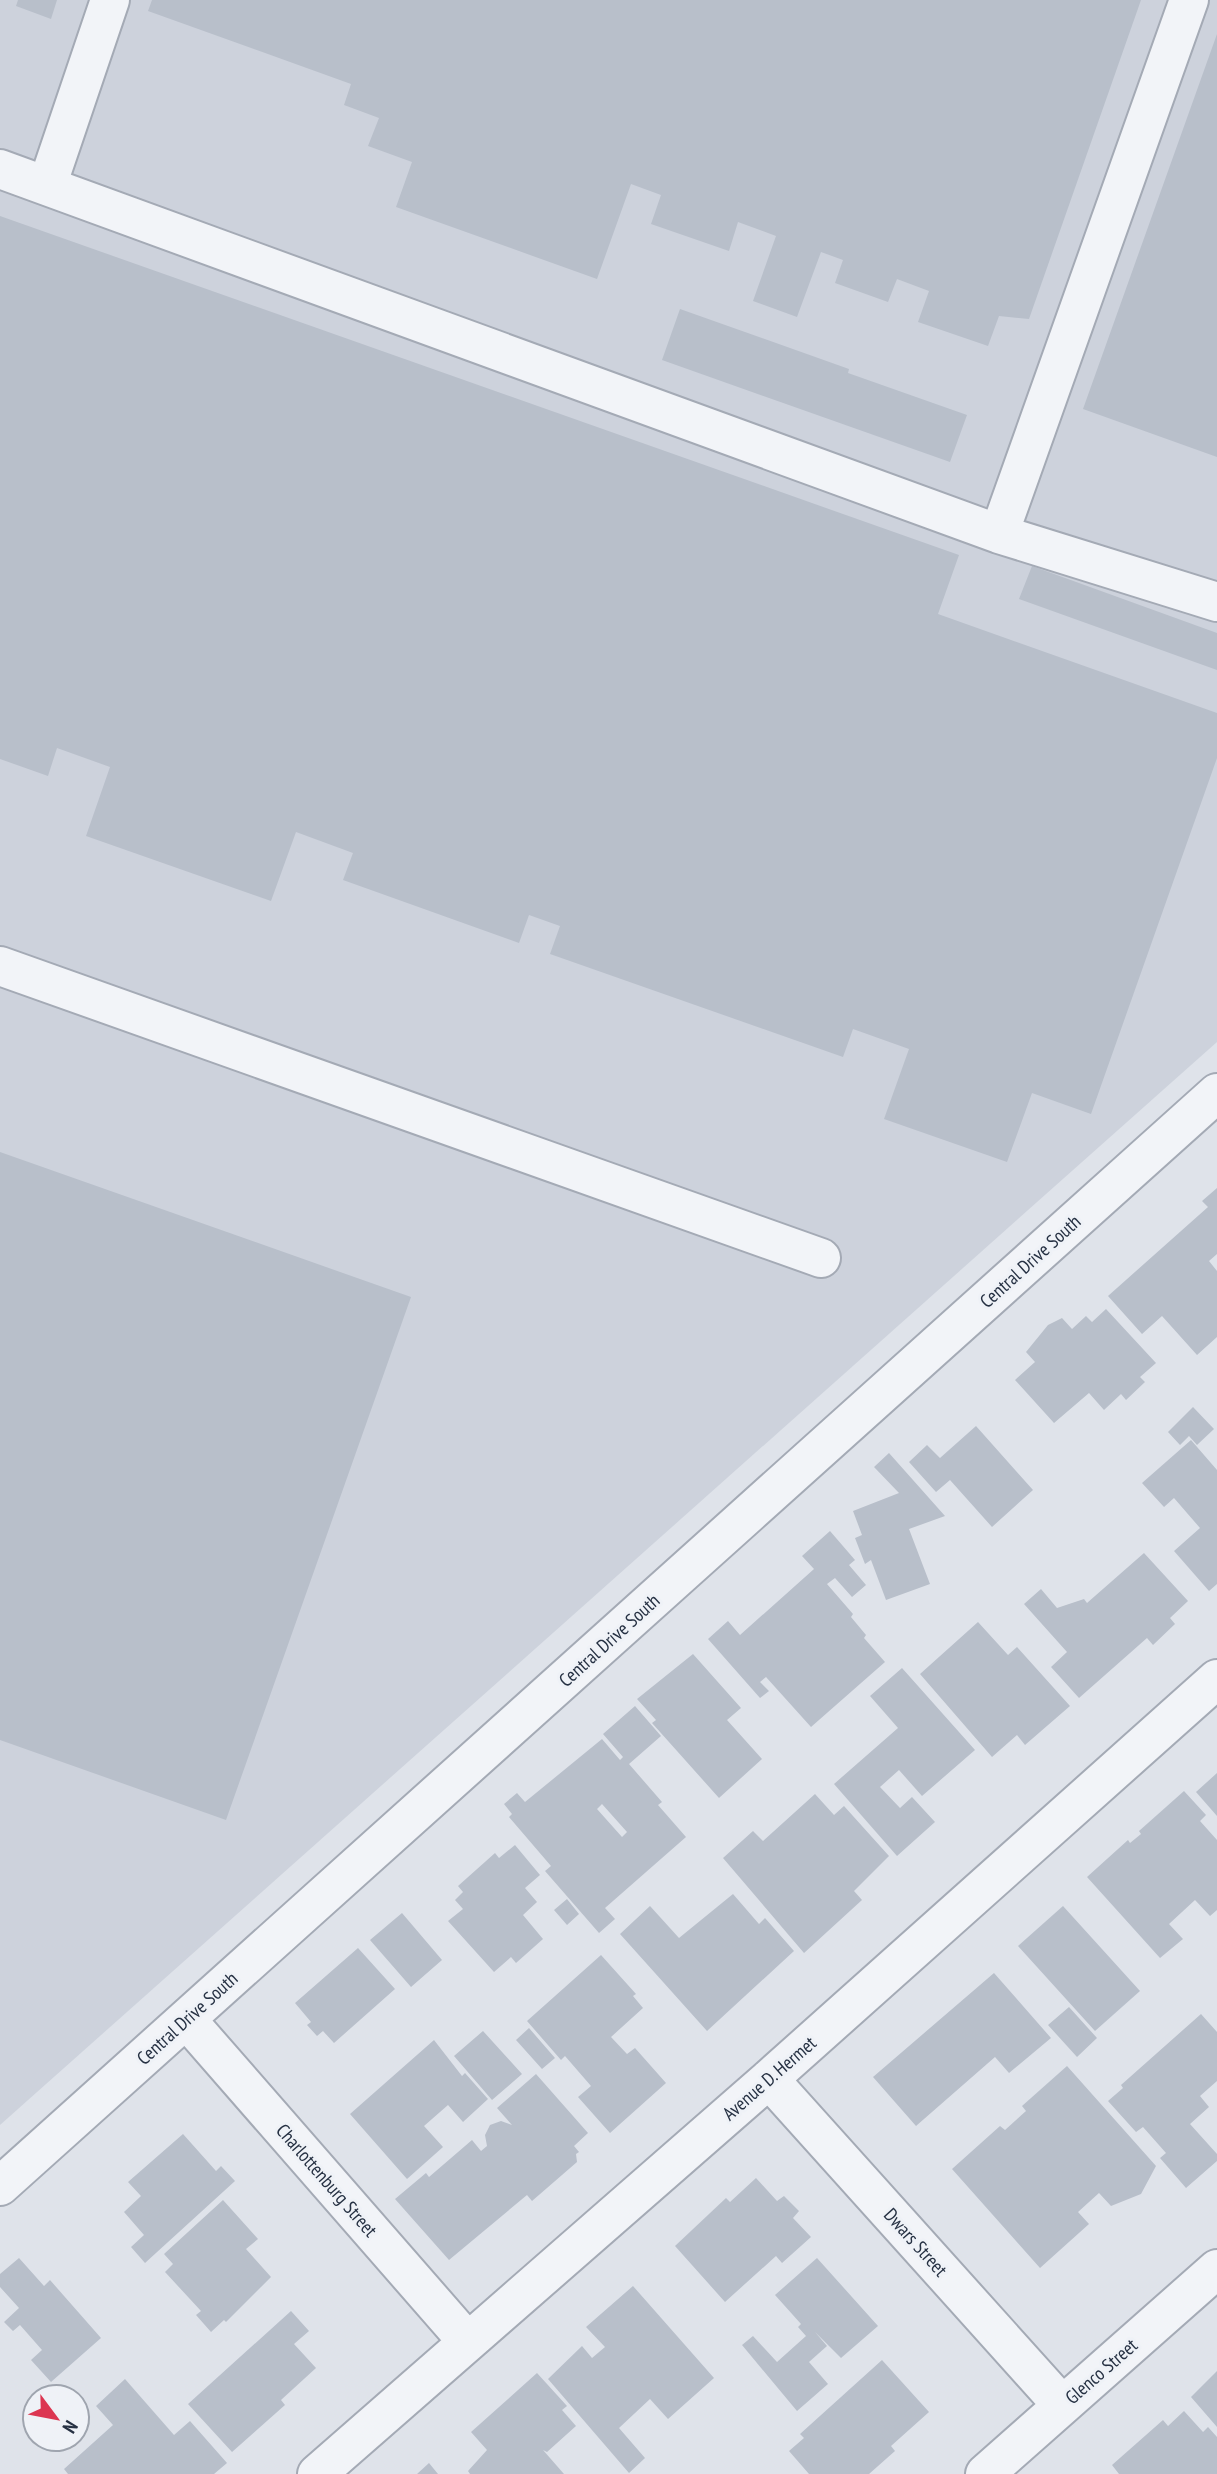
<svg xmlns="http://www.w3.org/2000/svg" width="1217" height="2474" font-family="'PT Sans Narrow',sans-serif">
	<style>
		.built { fill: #cdd2dc }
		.building { fill: #b8bfca; fill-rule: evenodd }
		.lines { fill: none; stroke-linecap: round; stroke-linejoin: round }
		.minor-casing { stroke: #a4aab5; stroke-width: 42 }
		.minor { stroke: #f2f4f8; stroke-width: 38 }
		.labels { text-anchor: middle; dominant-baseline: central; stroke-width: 6; stroke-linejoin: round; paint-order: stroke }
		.street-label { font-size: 19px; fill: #263143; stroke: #eff2f7 }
	</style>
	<rect width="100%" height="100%" fill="#dfe3ea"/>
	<path class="built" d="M0,0H1217V1042L0,2125Z"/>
	<path class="building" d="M18,0H57L51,19L16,6Z
		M152,0H1141L1029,319L999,316L988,346L918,322L929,291L897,279L888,302L835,283L843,260L821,252L797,317L753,301L776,236L738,222L729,251L651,224L661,195L631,184L597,279L396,207L412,162L368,146L379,118L344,105L351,84L148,11Z
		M1217,34V457L1083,409Z
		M0,216L959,555L938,614L1217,713V758L1091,1114L1032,1093L1007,1162L884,1119L909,1049L853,1029L843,1057L550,954L560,926L529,915L519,943L343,880L353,853L296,832L271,901L86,836L110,767L57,748L48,776L0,759Z
		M680,309L849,369L848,373L967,415L950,462L662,360Z
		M1032,566L1217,633V670L1019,599Z
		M0,1152L411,1297L226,1820L0,1740Z
		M1217,1188V1254L1209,1261L1217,1271V1337L1197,1355L1162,1316L1142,1334L1108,1296L1208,1207L1202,1201Z
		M1106,1309L1156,1363L1140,1377L1145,1382L1126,1400L1121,1394L1104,1410L1089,1393L1054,1423L1015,1380L1035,1362L1026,1352L1048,1325L1062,1318L1072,1329L1086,1316L1092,1322Z
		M1193,1407L1214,1429L1197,1445L1189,1436L1180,1445L1168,1432Z
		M976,1426L1033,1490L992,1527L950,1480L936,1492L909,1462L927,1445L940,1458Z
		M1191,1440L1217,1470V1584L1209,1591L1174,1551L1200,1528L1174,1498L1164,1507L1142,1483Z
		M889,1453L945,1516L909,1529L930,1584L886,1600L871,1560L865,1564L855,1538L862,1535L853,1511L899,1493L874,1467Z
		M830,1531L855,1560L849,1565L866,1585L852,1597L835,1578L827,1584L853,1614L851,1617L866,1635L864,1638L885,1662L811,1727L766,1677L760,1682L769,1691L760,1698L708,1639L728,1621L740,1635L814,1569L802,1556Z
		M1144,1553L1188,1601L1170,1618L1175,1624L1153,1645L1147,1638L1079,1698L1051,1667L1067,1652L1024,1604L1041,1589L1057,1608L1084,1599L1087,1603Z
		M978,1622L1008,1655L1017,1647L1070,1706L1025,1745L1017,1735L992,1757L920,1674Z
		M693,1654L741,1708L727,1720L762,1759L719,1798L652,1723L656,1720L637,1699Z
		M902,1668L975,1750L922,1796L899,1770L880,1787L900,1808L912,1797L935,1822L897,1856L834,1784L898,1728L870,1696Z
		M635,1706L661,1736L629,1764L662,1802L658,1805L686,1837L605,1908L615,1919L599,1933L545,1871L551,1866L509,1817L512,1814L504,1804L517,1793L525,1802L602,1739L620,1760L623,1757L603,1734ZM602,1804L627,1832L622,1837L597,1809Z
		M1217,1773V1816L1196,1792Z
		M1184,1791L1206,1815L1200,1821L1217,1840V1910L1210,1916L1195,1900L1169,1924L1183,1939L1160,1958L1087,1877L1128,1840L1130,1843L1141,1834L1139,1831Z
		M815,1794L834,1815L844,1806L889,1856L854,1891L862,1900L804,1953L723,1858L753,1831L763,1841Z
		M515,1845L540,1875L525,1888L537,1902L523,1915L543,1939L516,1963L511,1957L494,1972L448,1921L463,1909L455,1900L463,1892L458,1886L495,1853L499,1858Z
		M733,1894L759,1924L765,1918L794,1951L707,2031L620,1934L650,1906L679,1938Z
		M567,1899L579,1914L567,1925L554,1910Z
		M1063,1906L1140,1991L1095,2031L1018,1946Z
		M402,1913L442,1960L411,1987L370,1940Z
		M358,1948L395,1989L334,2043L323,2031L317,2036L307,2025L311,2022L295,2003Z
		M601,1955L636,1994L633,1996L643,2008L611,2037L627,2054L635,2048L666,2083L610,2133L578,2097L591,2086L565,2056L561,2060L527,2021Z
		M994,1973L1051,2038L1009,2073L995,2057L916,2126L873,2077Z
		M1069,2007L1097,2038L1077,2057L1048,2025Z
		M1201,2014L1217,2032V2081L1200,2096L1209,2107L1190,2124L1217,2154V2161L1186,2188L1160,2158L1166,2153L1143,2127L1136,2132L1108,2101L1123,2088L1121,2085Z
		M529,2028L555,2058L542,2069L516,2040Z
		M483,2031L522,2074L492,2100L454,2056Z
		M434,2040L462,2076L465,2073L488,2099L463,2122L448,2105L424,2126L443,2147L407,2179L350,2114Z
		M1067,2066L1156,2166L1141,2194L1111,2206L1099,2193L1078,2212L1089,2224L1040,2268L952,2169L1000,2126L1005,2130L1026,2111L1022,2106Z
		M536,2074L588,2133L574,2146L579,2152L576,2154L577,2162L532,2201L527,2195L449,2260L395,2199L426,2173L429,2177L472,2140L481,2151L487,2146L485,2135L490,2125L501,2121L512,2125L497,2108Z
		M183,2134L216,2171L221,2166L235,2181L145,2263L131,2247L144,2235L124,2212L141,2196L128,2182Z
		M756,2178L777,2201L784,2196L799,2211L793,2218L811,2237L782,2263L776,2256L725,2302L675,2246L726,2198L730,2202Z
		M223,2200L258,2239L246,2249L271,2277L226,2322L224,2320L211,2332L196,2315L201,2311L165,2272L173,2264L164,2254Z
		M19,2258L44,2286L50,2280L101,2338L51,2382L31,2360L42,2350L20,2325L13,2331L4,2322L19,2308L0,2287V2274Z
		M817,2258L878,2326L841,2358L815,2332L827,2346L809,2362L828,2384L797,2411L742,2345L753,2336L777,2362L806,2336L798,2327L801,2324L775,2295Z
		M633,2286L714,2378L668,2419L650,2399L619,2428L645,2458L629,2473L548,2379L582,2346L592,2358L605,2347L586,2327Z
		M291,2311L309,2331L294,2344L316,2368L281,2400L285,2405L232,2452L188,2404Z
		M882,2360L929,2412L891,2446L895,2451L869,2474H809L789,2451L804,2438L800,2434Z
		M1217,2371V2427L1191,2397Z
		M537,2373L567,2406L562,2410L576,2426L547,2452L543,2450L564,2474H470L468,2471L487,2450L471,2432Z
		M125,2379L174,2435L190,2421L227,2463L214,2474H68L64,2469L113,2425L96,2406Z
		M1184,2411L1203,2432L1208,2427L1217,2437V2474H1119L1112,2465L1163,2420L1168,2426Z
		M429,2463L438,2474H417Z"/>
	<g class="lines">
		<defs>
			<path id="minor" d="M0,169L999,534L1217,602
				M47,186L110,0
				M999,534L1189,0
				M0,966L821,1258
				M186,2019L467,2341
				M769,2079L1062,2405
				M0,2186L1217,1093
				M317,2474L769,2079L1217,1679
				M985,2474L1217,2269"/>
		</defs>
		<use href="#minor" class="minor-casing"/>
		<use href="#minor" class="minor"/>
	</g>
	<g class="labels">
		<g class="street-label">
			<text transform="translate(1030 1261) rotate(-42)">Central Drive South</text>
			<text transform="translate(609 1640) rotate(-42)">Central Drive South</text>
			<text transform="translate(187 2018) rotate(-42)">Central Drive South</text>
			<text transform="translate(769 2078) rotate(-41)">Avenue D. Hermet</text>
			<text transform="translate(327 2180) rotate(49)">Charlottenburg Street</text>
			<text transform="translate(916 2242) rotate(48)">Dwars Street</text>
			<text transform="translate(1101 2371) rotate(-41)">Glenco Street</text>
		</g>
	</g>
	<g transform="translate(56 2418) rotate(122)"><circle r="33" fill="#eff2f7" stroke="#9fa5af" stroke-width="2"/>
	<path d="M0-5L12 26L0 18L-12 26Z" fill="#dc3651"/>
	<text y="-10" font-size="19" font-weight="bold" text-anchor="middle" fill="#263143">N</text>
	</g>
</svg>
